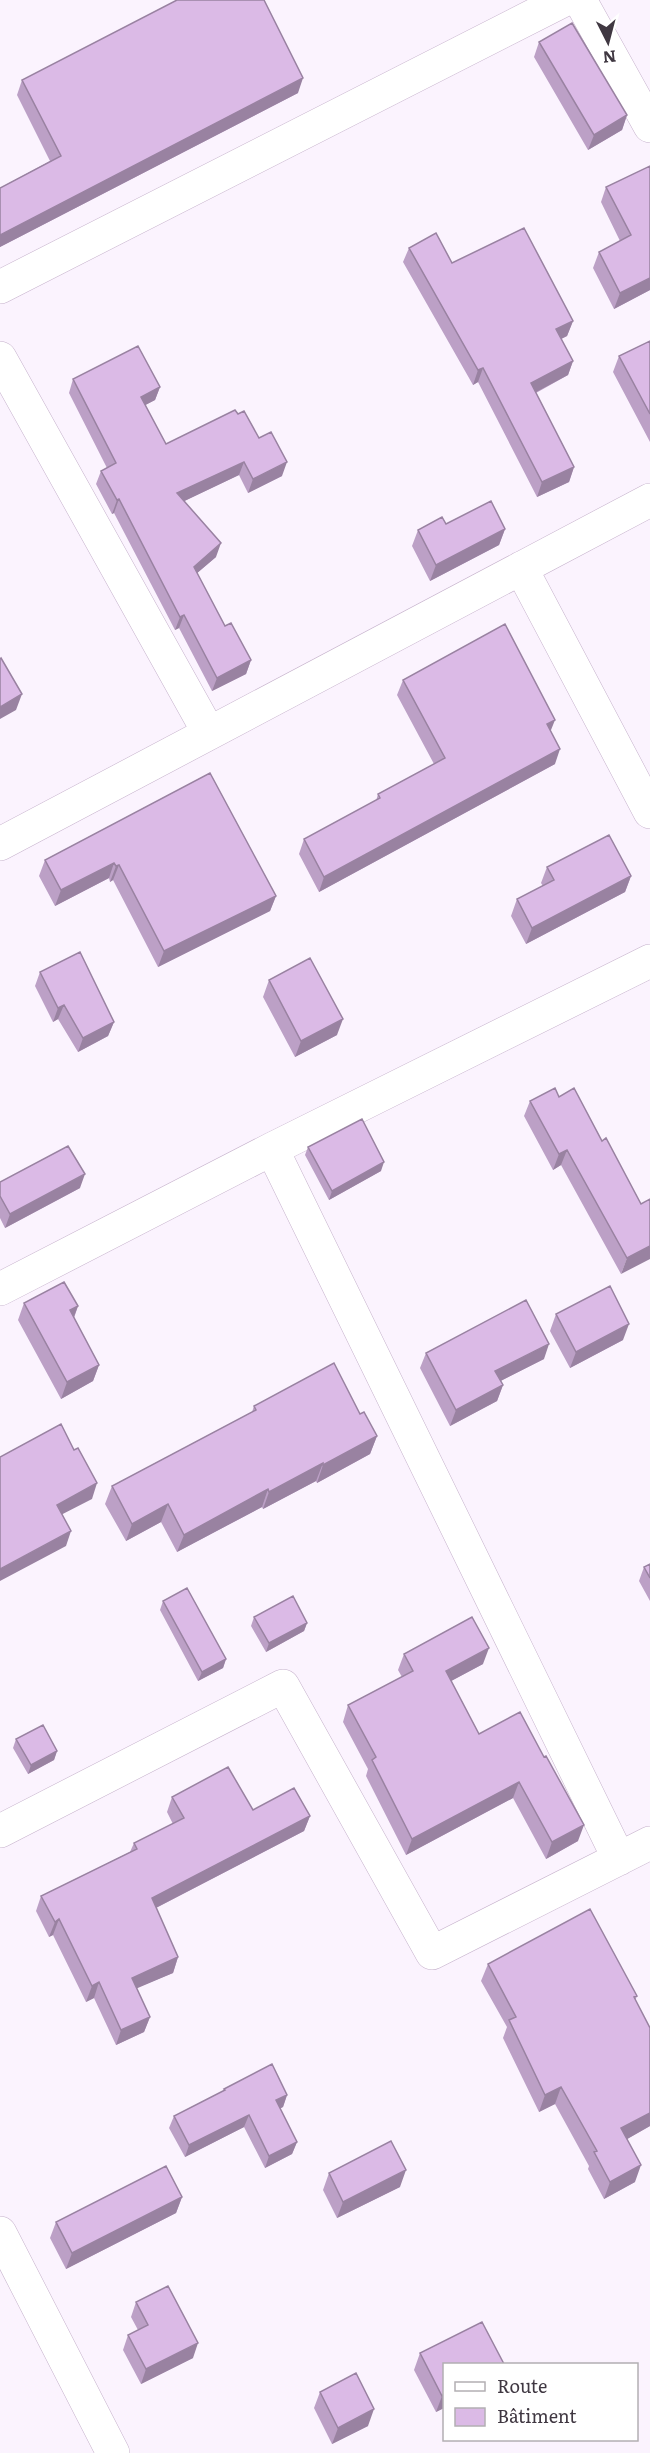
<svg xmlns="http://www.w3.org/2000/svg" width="650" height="2453" font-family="Literata,serif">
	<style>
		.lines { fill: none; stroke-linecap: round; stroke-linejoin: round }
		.minor-casing { stroke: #c6b2cc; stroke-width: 34 }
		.minor { stroke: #fff; stroke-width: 33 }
		.wall { fill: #bca0c6 }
		.shaded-wall { fill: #9982a1 }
		.building { fill: #dbbae6; stroke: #9982a1; stroke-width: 1.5 }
	</style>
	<rect width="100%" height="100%" fill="#fbf3fe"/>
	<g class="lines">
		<defs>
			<path id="minor" d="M580,0L650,126
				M0,287L564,0
				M0,358L209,733
				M521,568L650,812
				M0,844L650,500
				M272,1149L619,1859
				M0,1289L272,1149L650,961
				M0,1831L283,1686L432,1953L650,1843
				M0,2233L113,2453"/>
		</defs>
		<use href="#minor" class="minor-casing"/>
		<use href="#minor" class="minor"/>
	</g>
	<path class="wall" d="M539,42L627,115L622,130L588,150L534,57Z
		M22,80L298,93L0,247V188L50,161L17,95Z
		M650,166V290L614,309L593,268L599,252L620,241L601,202L606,187Z
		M409,248L452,263L573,321L567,336L561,339L573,361L568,375L536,393L574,467L569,482L537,497L478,382L473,385L403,262Z
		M650,341V442L613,372L619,356Z
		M73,379L160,387L155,400L145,405L166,444L238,414L259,438L282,476L248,493L239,475L184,501L216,557L197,573L225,626L251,660L246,674L212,691L179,628L175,630L114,513L112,514L96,484L101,471L107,468L69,393Z
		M446,524L505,529L499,545L430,581L412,546L418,530Z
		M403,680L551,731L555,764L319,892L299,854L304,839L376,801L378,794L434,764L397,695Z
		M210,773L276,896L270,911L158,967L113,880L110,882L109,878L55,906L39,876L45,860Z
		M547,867L631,876L625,892L526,944L511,916L517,899L543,886L541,883Z
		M40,972L114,1022L108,1036L78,1052L58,1019L53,1022L35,986Z
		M269,980L337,1035L295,1057L263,997Z
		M559,1097L602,1141L641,1204L650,1199L621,1274L561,1165L553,1170L524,1116L530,1101Z
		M308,1147L381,1171L329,1200L305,1155Z
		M0,1182L80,1188L5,1228L0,1218Z
		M24,1303L78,1306L74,1318L99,1365L93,1381L61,1399L18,1320Z
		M556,1314L623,1340L570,1368L550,1331Z
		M426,1353L544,1359L500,1381L503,1385L497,1401L450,1426L420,1368Z
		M254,1406L360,1414L377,1436L370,1454L317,1483L316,1481L263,1509L262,1507L177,1552L161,1522L126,1541L105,1504L112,1486L252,1412Z
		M650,1564V1601L639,1581L644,1567Z
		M163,1601L226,1659L223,1668L198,1681L160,1610Z
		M254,1617L307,1623L304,1631L266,1652L251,1626Z
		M404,1654L483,1664L451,1681L479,1734L578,1841L546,1859L513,1798L406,1855L366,1776L368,1769L343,1722L348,1705L402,1677L398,1670Z
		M16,1739L57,1751L54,1760L28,1774L13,1748Z
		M172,1797L253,1810L310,1816L304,1831L156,1908L178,1957L173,1973L136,1988L150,2017L144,2032L116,2045L94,1998L86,2002L53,1935L49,1937L36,1911L41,1896L130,1852L134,1843L173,1824L167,1812Z
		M488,1964L637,1996L635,2001L650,2028V2126L627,2139L635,2182L604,2199L588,2169L589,2166L555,2104L539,2112L503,2038L507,2027L481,1981Z
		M224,2089L287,2095L283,2107L280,2108L297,2142L292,2154L265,2168L244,2127L185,2157L169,2128L174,2116L223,2091Z
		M329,2173L400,2187L337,2218L323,2190Z
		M182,2197L176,2213L66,2269L50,2238L56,2222Z
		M136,2302L193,2358L141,2384L123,2350L128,2335L138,2330L131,2317Z
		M482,2322L444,2408L436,2412L414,2370L420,2353Z
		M320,2392L368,2426L332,2444L314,2408Z"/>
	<path class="shaded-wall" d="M303,78L298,93L0,247V235Z
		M627,115L622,130L588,150L594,135Z
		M650,278V290L614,309L620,293Z
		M573,321L567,336L551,344L556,329Z
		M573,361L568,375L525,398L531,383Z
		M483,368L478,382L473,385L478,370Z
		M160,387L155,400L136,410L141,397Z
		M244,462L239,475L172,507L177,493Z
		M287,462L282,476L248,493L253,479Z
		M574,467L569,482L537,497L542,482Z
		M119,499L114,513L112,514L117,500Z
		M505,529L499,545L430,581L436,565Z
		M221,543L216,557L189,580L194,567Z
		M184,615L179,628L175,630L180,617Z
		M251,660L246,674L212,691L217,678Z
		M22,694L16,710L0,719V707Z
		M555,720L549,735L547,724Z
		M560,749L555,764L319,892L324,877Z
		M114,863L109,878L55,906L61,890Z
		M119,865L113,880L110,882L116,866Z
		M631,876L625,892L526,944L532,928Z
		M276,896L270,911L158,967L164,951Z
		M64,1005L58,1019L53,1022L58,1008Z
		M343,1019L337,1035L295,1057L301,1041Z
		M114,1022L108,1036L78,1052L83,1038Z
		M567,1150L561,1165L553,1170L559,1154Z
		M384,1162L381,1171L329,1200L332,1191Z
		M85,1174L80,1188L5,1228L10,1214Z
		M650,1246V1259L621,1274L627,1258Z
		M78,1306L72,1322L70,1310Z
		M629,1324L623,1340L570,1368L576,1352Z
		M549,1344L544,1359L489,1387L495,1371Z
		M99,1365L93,1381L61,1399L67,1382Z
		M503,1385L497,1401L450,1426L456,1410Z
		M377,1436L370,1454L317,1483L323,1465Z
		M323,1463L316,1481L263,1509L269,1492Z
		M97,1483L92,1499L51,1520L57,1505Z
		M268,1489L262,1507L177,1552L184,1535Z
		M168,1504L161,1522L126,1541L132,1524Z
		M71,1531L66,1546L0,1581V1569Z
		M307,1623L304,1631L266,1652L269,1643Z
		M489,1648L483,1664L440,1687L446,1671Z
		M226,1659L223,1668L198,1681L202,1672Z
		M57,1751L54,1760L28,1774L31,1765Z
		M519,1782L513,1798L406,1855L412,1839Z
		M310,1816L304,1831L146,1913L152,1898Z
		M584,1825L578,1841L546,1859L552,1842Z
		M59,1919L53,1935L49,1937L55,1922Z
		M178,1957L173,1973L126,1993L132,1978Z
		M99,1982L94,1998L86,2002L92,1986Z
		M150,2017L144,2032L116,2045L121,2030Z
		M561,2087L555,2104L539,2112L545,2095Z
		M287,2095L283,2107L272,2113L276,2100Z
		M650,2113V2126L615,2146L621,2128Z
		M249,2115L244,2127L185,2157L189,2145Z
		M297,2142L292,2154L265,2168L269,2156Z
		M641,2165L635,2182L604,2199L610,2182Z
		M406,2170L400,2187L337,2218L343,2202Z
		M182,2197L176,2213L66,2269L72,2253Z
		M198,2343L193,2358L141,2384L146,2369Z
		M444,2394V2408L436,2412L442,2396Z
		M374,2409L368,2426L332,2444L338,2428Z"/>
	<path class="building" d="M177,0H264L303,78L0,235V188L61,156L22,80Z
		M572,23L627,115L594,135L539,42Z
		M650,166V278L620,293L599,252L631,235L606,187Z
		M524,228L573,321L556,329L573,361L531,383L574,467L542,482L483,368L478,370L409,248L436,233L452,263Z
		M650,341V414L619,356Z
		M138,346L160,387L141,397L166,444L235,410L238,414L244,411L259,438L271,432L287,462L253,479L244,462L177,493L221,543L194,567L225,626L231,623L251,660L217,678L184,615L180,617L119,499L117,500L101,471L116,463L73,379Z
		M491,501L505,529L436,565L418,530L442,517L446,524Z
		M505,624L555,720L547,724L560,749L324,877L304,839L380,798L378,794L445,758L403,680Z
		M1,658L22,694L0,707V659Z
		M210,773L276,896L164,951L119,865L116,866L114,863L61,890L45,860Z
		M609,835L631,876L532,928L517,899L554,880L547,867Z
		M80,952L114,1022L83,1038L64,1005L58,1008L40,972Z
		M310,958L343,1019L301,1041L269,980Z
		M555,1088L559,1097L574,1088L602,1141L606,1138L641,1204L650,1199V1246L627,1258L567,1150L559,1154L530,1101Z
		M362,1119L384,1162L332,1191L308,1147Z
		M68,1146L85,1174L10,1214L0,1196V1182Z
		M64,1282L78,1306L70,1310L99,1365L67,1382L24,1303Z
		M610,1286L629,1324L576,1352L556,1314Z
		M526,1300L549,1344L495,1371L503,1385L456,1410L426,1353Z
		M334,1363L360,1414L364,1412L377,1436L323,1465V1463L269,1492L268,1489L184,1535L168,1504L132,1524L112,1486L256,1410L254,1406Z
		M61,1424L74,1450L78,1448L97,1483L57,1505L71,1531L0,1569V1457Z
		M650,1564V1578L644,1567Z
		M187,1588L226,1659L202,1672L163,1601Z
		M293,1596L307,1623L269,1643L254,1617Z
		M472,1617L489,1648L446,1671L479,1734L520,1712L544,1757L546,1756L584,1825L552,1842L519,1782L412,1839L372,1760L376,1757L348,1705L413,1671L404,1654Z
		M43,1725L57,1751L31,1765L16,1739Z
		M228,1767L253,1810L294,1788L310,1816L152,1898L178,1957L132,1978L150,2017L121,2030L99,1982L92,1986L59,1919L55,1922L41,1896L137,1849L134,1843L184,1818L172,1797Z
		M590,1909L637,1996L634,1997L650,2028V2113L621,2128L641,2165L610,2182L594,2152L597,2151L561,2087L545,2095L509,2020L516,2017L488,1964Z
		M272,2064L287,2095L276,2100L297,2142L269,2156L249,2115L189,2145L174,2116L225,2090L224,2089Z
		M391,2141L406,2170L343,2202L329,2173Z
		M166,2166L182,2197L72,2253L56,2222Z
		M168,2286L198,2343L146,2369L128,2335L148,2325L136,2302Z
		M482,2322L504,2364H444V2394L442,2396L420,2353Z
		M356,2373L374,2409L338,2428L320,2392Z"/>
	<rect x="443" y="2363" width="195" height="78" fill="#ffffff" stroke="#b3afb3" stroke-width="1.5"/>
	<rect x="455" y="2382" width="30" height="9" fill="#ffffff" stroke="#b3afb3" stroke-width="1.5"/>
	<text x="497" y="2393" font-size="18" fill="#403842">Route</text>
	<rect x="455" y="2408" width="30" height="18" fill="#dbbae6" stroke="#b3afb3" stroke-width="1.5"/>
	<text x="497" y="2423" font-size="18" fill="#403842">Bâtiment</text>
	<g transform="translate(608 42) rotate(174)" stroke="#ffffff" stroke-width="4.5" paint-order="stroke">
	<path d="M0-4.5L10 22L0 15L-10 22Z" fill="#403842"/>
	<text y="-9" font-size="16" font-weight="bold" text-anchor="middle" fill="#403842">N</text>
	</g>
</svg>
